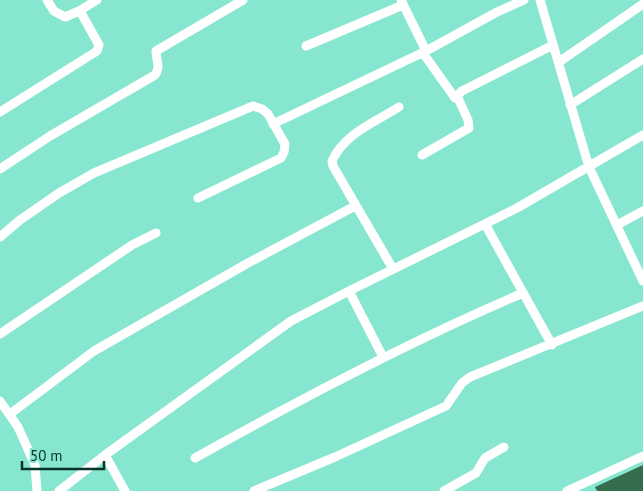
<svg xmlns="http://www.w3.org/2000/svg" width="643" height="491" font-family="'PT Sans',sans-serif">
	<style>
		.building { fill: #356e4d }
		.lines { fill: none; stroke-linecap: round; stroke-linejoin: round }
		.minor { stroke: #fff; stroke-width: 9 }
	</style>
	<rect width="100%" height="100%" fill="#87e6cf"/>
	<path class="building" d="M643,465V491H597L595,487Z"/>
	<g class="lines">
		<path class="minor" d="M47,0L54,11L65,17L79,11L97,0
			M401,0L426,51L423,53L455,98
			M540,0L589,167L643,281
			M306,46L403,5
			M559,62L643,4
			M570,105L643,59
			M0,112L97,51L99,45L80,11
			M273,124L426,51L497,12L524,0
			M422,155L469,128L468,120L458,98L459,94L462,91L553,45
			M0,169L50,136L155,75C161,67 156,60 156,51L243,0
			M485,224L552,345
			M617,225L643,211
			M0,237L20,220L59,193L94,173L253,106L262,109L268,114L285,144L284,152L281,158L198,198
			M393,269L333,166L332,161C344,134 375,122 399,107
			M349,291L383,357
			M0,334L132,245L156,233
			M0,401L18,427L35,465L37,491
			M10,414L94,351L248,263L355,206
			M105,455L125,491
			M195,458C302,398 410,341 523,293
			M59,491L105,455L291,321L349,291L517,208L643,135
			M254,491L335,457L446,406L462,383L470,377L643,306
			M444,491L476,473L485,458L504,447
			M567,491L643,456"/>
	</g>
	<path d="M22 461v8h82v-8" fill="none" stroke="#09342b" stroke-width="2.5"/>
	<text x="30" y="461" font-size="15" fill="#09342b" stroke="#87e6cf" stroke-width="4" paint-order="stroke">50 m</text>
</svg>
